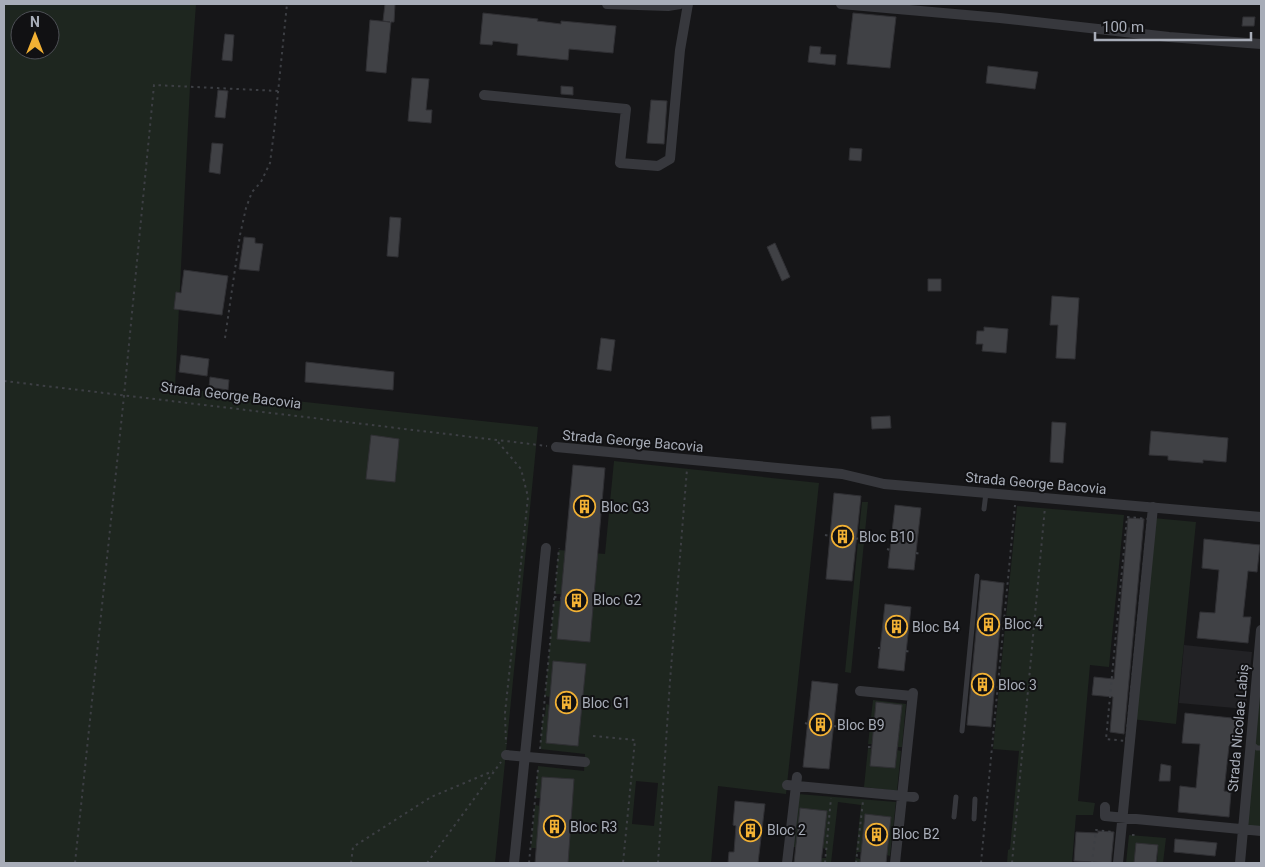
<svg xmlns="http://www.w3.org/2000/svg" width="1265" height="867" font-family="Roboto,sans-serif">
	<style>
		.built { fill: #222225 }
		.green { fill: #1e261f; fill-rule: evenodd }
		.building { fill: #404145; stroke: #303034 }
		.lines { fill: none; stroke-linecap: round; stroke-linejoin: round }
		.path { stroke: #3d3f44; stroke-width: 2; stroke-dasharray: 2.5 4; stroke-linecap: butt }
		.service { stroke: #37383d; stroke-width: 5 }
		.minor { stroke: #37383d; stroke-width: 10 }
		.labels { text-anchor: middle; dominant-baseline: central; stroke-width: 4; stroke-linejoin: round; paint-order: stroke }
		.street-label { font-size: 14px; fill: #a8adb8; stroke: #111113 }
		.poi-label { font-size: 14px; fill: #a8adb8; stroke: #111113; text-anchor: start }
	</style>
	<rect width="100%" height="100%" fill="#161618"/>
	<path class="built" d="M1184,645L1252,652L1246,709L1179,703Z"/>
	<path class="green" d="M4,4H196L190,86L175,388L538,427L495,863H4ZM20,20H50V50H20Z
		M614,461L819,483L786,794L718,786L711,863H568L574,779L543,777L541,798H535L538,766L584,771L585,754L540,749L543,716H545L546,704L549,705L546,743L578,745L586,664L550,697L545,696L554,601H561L590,641L597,560L565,557L561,594H555L558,553L559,550L605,554ZM636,781L658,783L654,826L632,824Z
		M862,502H868L851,673L845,672Z
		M1017,506L1124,515L1109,667L1090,665L1078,801L1095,803L1093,815H1076L1072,863H1007L1008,850L1010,849L1019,751L993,749Z
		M1153,518L1196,522L1176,724L1131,719Z
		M1261,675V828L1247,826Z
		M873,700L906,704L902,747H897L876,703L872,744H868Z
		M868,748L872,749L870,765L895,768L897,750L901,751L897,791L864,787Z
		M798,794L896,802L890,856L887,855L891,817L865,814L861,852H857L856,858L860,859V863H855L861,805L838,802L831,863H821V858H826V849L822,848L800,808L796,847H792Z
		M535,805L540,806L537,848H531Z
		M1129,835L1166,838L1163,863H1157L1158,845L1136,843L1134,863H1126Z"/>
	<path class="building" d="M385,4H395L394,22H391L386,73L366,71L370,20L390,22L383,21Z
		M483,13L538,19L537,21L561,24V21L616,26L613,53L569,49L568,60L517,55L518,44L493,41L492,45L480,44Z
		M853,13L896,17L890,68L847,64Z
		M1243,17H1255L1254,26H1242Z
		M225,34L234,35L232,61L222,60Z
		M810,46L821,47L820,54L836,55L835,65L808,62Z
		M988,66L1038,72L1035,89L986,83Z
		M412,78L429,79L426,110H432L431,123L408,121Z
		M561,86L573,87V95L561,94Z
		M218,90L228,91L225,118L215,117Z
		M651,100L667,101L664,144L647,143Z
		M212,143L223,144L220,174L209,172Z
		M850,148L862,149L861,161L849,160Z
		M390,217L401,218L398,257L387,256Z
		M244,237L255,238V243L263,244L259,271L239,269Z
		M775,243L790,277L782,281L767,247Z
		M184,270L228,276L222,315L174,309L176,292L181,293Z
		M928,279H941V291H928Z
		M1052,296L1079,298L1075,359L1056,358L1058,325H1050Z
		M984,327L1008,329L1006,353L982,351L983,344H976L977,331H984Z
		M601,338L615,340L611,371L597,369Z
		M181,355L209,359L207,376L179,372Z
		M306,362L394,372L393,390L305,382Z
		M210,377L229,380L228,390L209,387Z
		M890,416L891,428L872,429L871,417Z
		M1052,422L1066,423L1063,463L1050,462Z
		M1151,431L1228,438L1226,462L1203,460V463L1168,460V456L1149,455Z
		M371,435L399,439L395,482L366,479Z
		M573,465L605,468L590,642L557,639Z
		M834,493L861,496L852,581L826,579Z
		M895,505L921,508L914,570L888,568Z
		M1128,518L1144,519L1124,734L1110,732L1113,697L1092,695L1094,677L1114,679Z
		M1204,539L1260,545L1257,572L1248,571L1243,617H1251L1248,643L1197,638L1200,612L1215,613L1219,570L1202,568Z
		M981,580L1004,583L991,727L967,725Z
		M885,604L911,607L904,671L878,668Z
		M553,661L586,664L578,746L546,743Z
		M812,681L838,684L829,769L803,767Z
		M876,702L902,705L895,768L870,766Z
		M1185,713L1241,719L1238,747L1229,746L1224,791L1231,792L1229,817L1178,812L1180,786L1196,788L1200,744L1182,743Z
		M1161,764L1171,766L1170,781H1159Z
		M542,777L574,779L568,863H535Z
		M735,801L765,804L758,863H728L729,852H734L736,826L733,825Z
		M800,808L827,811L821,863H794Z
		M865,814L891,817L886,863H860Z
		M1098,831L1114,832L1111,863L1074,861L1076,832L1098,833Z
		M1175,839L1217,843L1215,856L1174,852Z
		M1136,843L1158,845L1156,863H1134Z"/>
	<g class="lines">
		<path class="path" d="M225,338L240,235L246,208L252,192L261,182L270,163L274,132L287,4
			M4,381L547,446
			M498,442L521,469L528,497L505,713L506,744
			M1127,517L1148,519L1126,741L1106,739Z
			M825,535L830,536
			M856,539L859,538
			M887,549L890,550
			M916,553L922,554
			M554,597L561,598
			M878,648H880
			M906,651L912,652
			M805,723L808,724
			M834,726L839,727
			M593,736L635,740L623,863
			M868,747H872
			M540,749L559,548
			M1132,835H1137
			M75,863L124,396L154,85L278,91
			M351,863L353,847L431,797L493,771
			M427,863L501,762
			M529,863L538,769
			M658,863L670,681L687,469
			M825,863L831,798
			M856,863L863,801
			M981,863L1015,505
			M1012,863L1045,507
			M1092,863L1096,830L1112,832"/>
		<path class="service" d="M984,509L986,493
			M962,731L977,576
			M1251,743L1257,748H1261
			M954,817L956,797
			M974,819L975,799"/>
		<path class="minor" d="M607,4L668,6L680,4
			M841,4L1000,18L1169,37L1261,44
			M484,95L626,109L620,163L658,166L670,159L680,50L688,4
			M556,447L842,474L884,484L1261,517
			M860,691L912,696
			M506,755L585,762
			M787,785L914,797
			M1105,807V816L1261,831
			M514,863L546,548
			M787,863L797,777
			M895,863L913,693
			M1118,863L1153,507
			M1240,863L1261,630"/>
	</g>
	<defs>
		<symbol id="building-ring" viewBox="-11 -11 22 22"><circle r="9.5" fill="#111113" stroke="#f2b134" stroke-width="1.5"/><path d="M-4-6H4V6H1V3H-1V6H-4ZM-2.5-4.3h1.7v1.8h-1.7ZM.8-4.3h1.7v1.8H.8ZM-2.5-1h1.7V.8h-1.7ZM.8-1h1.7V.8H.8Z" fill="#f2b134"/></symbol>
	</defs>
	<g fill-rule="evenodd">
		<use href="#building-ring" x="572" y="494" width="25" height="25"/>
		<use href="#building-ring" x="830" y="524" width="25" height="25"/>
		<use href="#building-ring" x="564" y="588" width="25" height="25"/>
		<use href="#building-ring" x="976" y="612" width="25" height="25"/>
		<use href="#building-ring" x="884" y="614" width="25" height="25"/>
		<use href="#building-ring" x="970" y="672" width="25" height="25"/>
		<use href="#building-ring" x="554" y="690" width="25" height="25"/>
		<use href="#building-ring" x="808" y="712" width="25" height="25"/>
		<use href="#building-ring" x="542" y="814" width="25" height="25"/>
		<use href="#building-ring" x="738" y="818" width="25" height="25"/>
		<use href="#building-ring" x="864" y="822" width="25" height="25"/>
	</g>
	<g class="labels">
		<g class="street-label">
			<text transform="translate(231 395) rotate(7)">Strada George Bacovia</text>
			<text transform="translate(633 441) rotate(5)">Strada George Bacovia</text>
			<text transform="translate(1036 483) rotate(5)">Strada George Bacovia</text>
			<text transform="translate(1238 728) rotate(-85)">Strada Nicolae Labiș</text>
		</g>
		<g class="poi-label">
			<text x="601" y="507">Bloc G3</text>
			<text x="859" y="537">Bloc B10</text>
			<text x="593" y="600">Bloc G2</text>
			<text x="1004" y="624">Bloc 4</text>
			<text x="912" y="627">Bloc B4</text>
			<text x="998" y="685">Bloc 3</text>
			<text x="582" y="703">Bloc G1</text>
			<text x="837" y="725">Bloc B9</text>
			<text x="570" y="827">Bloc R3</text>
			<text x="767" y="830">Bloc 2</text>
			<text x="892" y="834">Bloc B2</text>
		</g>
	</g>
	<rect width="1265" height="867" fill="none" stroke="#a8adb8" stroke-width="10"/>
	<g transform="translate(35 35)"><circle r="24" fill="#111113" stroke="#4d4f55"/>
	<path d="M0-4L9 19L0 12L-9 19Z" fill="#f2b134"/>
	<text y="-8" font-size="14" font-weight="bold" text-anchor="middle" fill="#a8adb8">N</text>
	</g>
	<path d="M1095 32v8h156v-8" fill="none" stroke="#a8adb8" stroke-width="2.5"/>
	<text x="1102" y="32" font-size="15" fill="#a8adb8" stroke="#111113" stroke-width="4" paint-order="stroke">100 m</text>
</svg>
